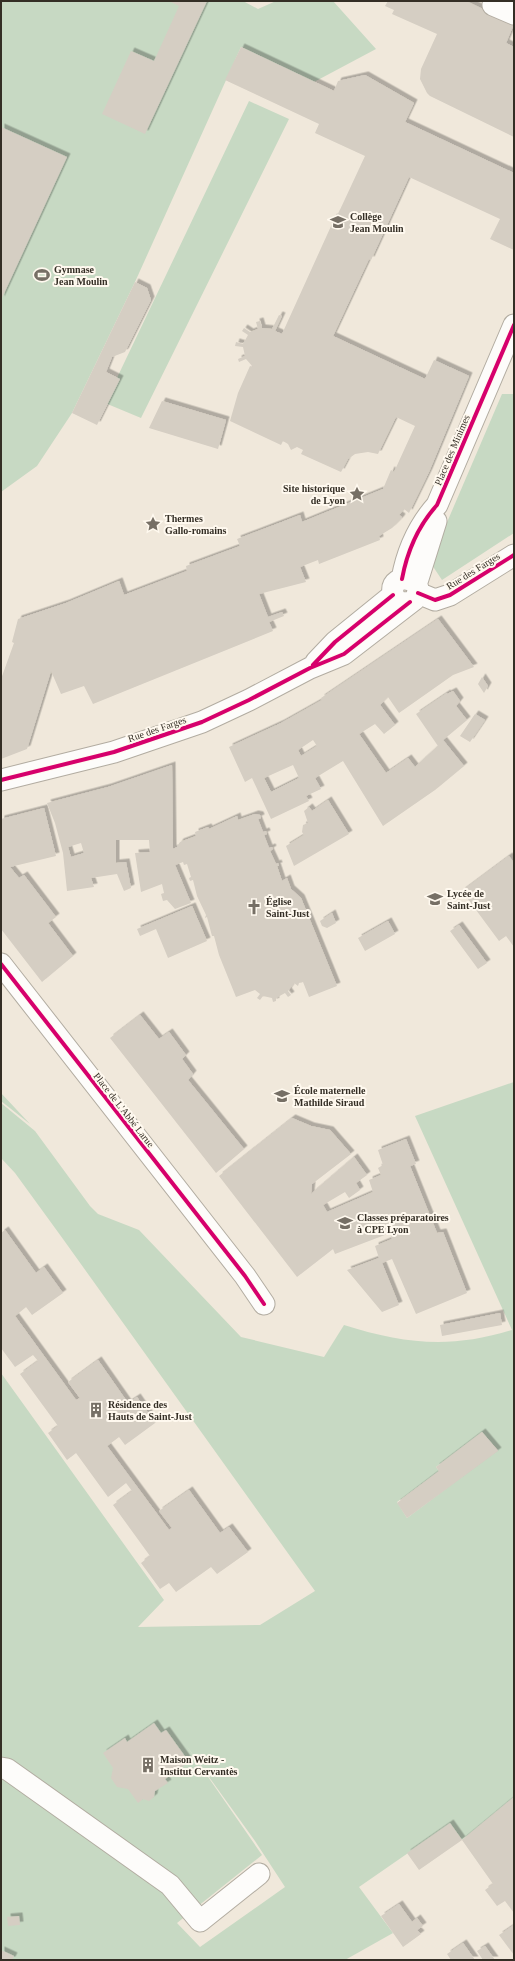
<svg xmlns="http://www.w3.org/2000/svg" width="515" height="1961" font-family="Georgia,serif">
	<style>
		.green { fill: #c7d9c3; fill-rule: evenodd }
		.building { fill: #d5cec3; fill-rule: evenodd; filter: url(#shadow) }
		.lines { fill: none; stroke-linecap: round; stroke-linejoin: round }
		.minor-casing { stroke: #b2aca1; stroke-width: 23 }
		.minor { stroke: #fdfcfa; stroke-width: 21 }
		.cycleway-casing { stroke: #fff9ef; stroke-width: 6 }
		.cycleway { stroke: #d6006c; stroke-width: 4 }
		.labels { text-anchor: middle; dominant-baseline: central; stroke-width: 4; stroke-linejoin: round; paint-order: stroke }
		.poi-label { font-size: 10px; font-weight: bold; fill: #342e25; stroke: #fff9ef; text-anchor: start }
		.street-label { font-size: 10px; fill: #342e25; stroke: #fff9ef }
	</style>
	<defs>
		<filter id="shadow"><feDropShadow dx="3.5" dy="-3.5" stdDeviation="0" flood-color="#0004"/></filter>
	</defs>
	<rect width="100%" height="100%" fill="#f0e8db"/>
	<path class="green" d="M1,1H243L258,9L276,1H333L376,49L314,82L241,47L135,282L72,413L37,466L1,492Z
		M249,101L289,119L141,418L105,403Z
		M502,394H514V533L442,580L430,562Z
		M514,1082V1797L462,1840L450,1824L359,1887L393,1933L345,1960H1V1373L164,1600L138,1627L260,1625L315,1591L63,1239L15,1173L1,1158V1103L35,1131L90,1206L98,1214L139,1230L241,1337L324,1357L344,1325C404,1344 451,1349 512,1330L415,1116ZM482,1432L498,1450L407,1518L397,1502L439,1471L436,1467ZM186,1745L255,1841L285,1887L200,1947L177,1923L262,1855Z
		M1,1093L30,1124L1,1101Z"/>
	<path class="building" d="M169,1H207L145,134L102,114L131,51L154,61L179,6Z
		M388,1H466L514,24L506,43L514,47V137L430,96L427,93L420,79L421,69L437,34L392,14L394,10L385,6Z
		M241,47L334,91L338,81L365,75L414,103L405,122L514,173V250L490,239L500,219L409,177L371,260L369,259L333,336L425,379L434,360L469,376L429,472L409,513L404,509L399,515L402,517L401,519L392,528L379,536L380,540L319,564L318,560L300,567L306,582L259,594L268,617L282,612L284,616L269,622L273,631L93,704L84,686L61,694L51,671L27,749L1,759V679L14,643L12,642L18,619L66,603L119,581L124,595L187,571L186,566L240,546L237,539L300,515L302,522L383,489L391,470L394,472L415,426L396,417L378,454L368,452L355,454L348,459L341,472L301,454L303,450L297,447L291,450L288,444L283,441L281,445L230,421L238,393L250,366L253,367L246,359L239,362L238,359L245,356L243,347L235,346L236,342L243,344L248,335L242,331L244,328L250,332L258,329L256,322L260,321L262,328L272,329L279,315L282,316L275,331L282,334L337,213L338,214L365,156L315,133L319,124L225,80Z
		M1,127L67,157L1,300Z
		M135,282L147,288L151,300L125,352L112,357L106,372L120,379L97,425L72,413Z
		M162,401L226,420L218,449L149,428Z
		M438,619L474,667L453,675L399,713L388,697L380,705L395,725L384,734L375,724L359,734L386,773L408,758L415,767L438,746L416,714L447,693V694L453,691L460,701L456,706L467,720L443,740L464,766L435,790L383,826L343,761L315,778L321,789L306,796L309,801L271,819L252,778L245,782L229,747L281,723L322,700L321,698ZM313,740L317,746L301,756L298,750ZM293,765L299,778L271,792L264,778Z
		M482,677L488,686L484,693L478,684Z
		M475,714L485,720L470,742L460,736Z
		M172,765L173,849L177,847L180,842L196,836L195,832L208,827L209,829L237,816L238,820L255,814L260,815L261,818L258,819L263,832L266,831L267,834L264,835L269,848L272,847L273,849L270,851L276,864L278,863L279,866H277L282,881L287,878L291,889L301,898L337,986L309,997L303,982L299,983L298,986L294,983L288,991L291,995L288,997L285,993L276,998V1001L273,1002L272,998L263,996L260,1000L257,998L260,994L255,990L236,997L219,955L214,936H212L207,917L205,918L206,915L197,896L193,880L190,881L189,878L191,877L187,864L184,865L183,862L175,865L191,903L175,909L167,900L163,901L161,894L164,893L162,884L141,892L135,853L150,852L149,840H116V863L126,862L131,888L124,891L117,874L91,878L94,887L67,891L63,853L55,823L47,803L108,787ZM81,843L84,853L71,857L68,847Z
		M328,800L349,834L294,866L286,846L304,835L302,832L303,825L308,823L304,811L309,807L312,811Z
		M44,808L56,856L10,867L19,878L24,875L56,917L48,923L73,956L42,982L1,929V819Z
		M509,856L514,863V947L506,936L499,941L462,891Z
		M192,906L207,941L168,958L156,929L140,936L137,929Z
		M332,913L336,923L327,928L322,926L320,921Z
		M388,921L395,934L365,951L358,938Z
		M459,925L487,963L478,969L450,931Z
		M140,1015L159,1039L169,1032L186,1055L182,1059L193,1074L188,1080L244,1149L216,1173L110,1038Z
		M292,1118L311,1126L330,1130L351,1154L312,1184L311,1194L354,1157L367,1175L356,1183L360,1190L349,1198L345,1192L323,1205L327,1212L373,1192L369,1180L381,1175L378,1168L383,1165L378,1150L406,1139L416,1164L410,1166L437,1233L443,1232L467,1293L416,1314L392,1259L382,1263L399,1305L382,1312L347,1270L379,1258L375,1246L392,1239L390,1233L335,1254L333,1249L297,1277L219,1176Z
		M5,1230L36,1273L44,1267L63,1293L32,1315L26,1307L15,1316L76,1400L80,1398L68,1382L98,1360L128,1403L137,1397L155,1423L125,1445L119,1437L107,1446L169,1530L172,1528L159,1511L189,1490L220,1533L229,1527L248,1552L217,1574L211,1567L176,1592L169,1583L160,1589L141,1563L150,1556L113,1505L132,1491L126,1483L108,1497L76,1453L67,1460L48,1433L58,1426L20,1374L38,1361L33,1355L15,1367L1,1348V1233Z
		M500,1313L502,1325L442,1336L440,1325Z
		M482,1432L498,1451L407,1518L397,1503L439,1471L436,1467Z
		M154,1723L161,1733L166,1730L189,1762L165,1779L168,1783L155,1791L154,1797L149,1801L143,1799L138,1803L128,1789L117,1787L111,1778L113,1768L103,1753L125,1738L127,1742Z
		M514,1797V1913L505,1901L497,1906L485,1890L493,1884L462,1840Z
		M450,1823L462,1840L419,1870L407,1853Z
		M399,1904L412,1922L417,1918L423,1926L417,1930L421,1934L403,1947L381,1916Z
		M19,1916L20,1925L8,1926L7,1917Z
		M514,1925V1955L499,1935Z
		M463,1943L475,1960H451L447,1954Z
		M485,1946L495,1960H483L477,1951Z
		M1,1950L14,1956L12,1960H1Z"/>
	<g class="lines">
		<defs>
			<path id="minor" d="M493,5L514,14
				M402,579C407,552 419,525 437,505L514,325
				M416,585L436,521
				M418,593L435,600L450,595L514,555
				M316,662L335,642L393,595
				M1,780L114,752L202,722L249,700L310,668L344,654L414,600C431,578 389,570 393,593C394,602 403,604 410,602
				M1,964L245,1276L264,1304
				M1,1768L7,1769L170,1885L200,1921L259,1874"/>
		</defs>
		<use href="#minor" class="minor-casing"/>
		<use href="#minor" class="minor"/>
		<defs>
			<path id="cycleway" d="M402,579C407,552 419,525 437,505L514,325
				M418,593L435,600L450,595L514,555
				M313,665L335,642L393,595
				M1,780L114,752L202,722L249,700L310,668L344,654L410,602
				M1,964L245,1276L264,1304"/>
		</defs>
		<use href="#cycleway" class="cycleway-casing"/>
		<use href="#cycleway" class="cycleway"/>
	</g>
	<defs>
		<symbol id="school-bare" viewBox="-9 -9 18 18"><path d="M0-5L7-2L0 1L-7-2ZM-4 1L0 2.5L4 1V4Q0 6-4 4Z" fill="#766f65" stroke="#fff9ef" stroke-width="2.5" paint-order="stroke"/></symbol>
		<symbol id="stadium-bare" viewBox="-9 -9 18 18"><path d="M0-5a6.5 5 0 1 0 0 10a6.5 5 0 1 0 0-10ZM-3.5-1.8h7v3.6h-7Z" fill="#766f65" stroke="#fff9ef" stroke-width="2.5" paint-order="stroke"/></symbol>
		<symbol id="sight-bare" viewBox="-9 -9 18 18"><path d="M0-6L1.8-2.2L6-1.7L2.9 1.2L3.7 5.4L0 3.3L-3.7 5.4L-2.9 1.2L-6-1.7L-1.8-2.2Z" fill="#766f65" stroke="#fff9ef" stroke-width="2.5" paint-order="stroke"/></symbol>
		<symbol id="church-bare" viewBox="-9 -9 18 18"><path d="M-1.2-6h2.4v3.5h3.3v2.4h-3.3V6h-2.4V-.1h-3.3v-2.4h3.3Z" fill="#766f65" stroke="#fff9ef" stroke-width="2.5" paint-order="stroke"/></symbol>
		<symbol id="university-bare" viewBox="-9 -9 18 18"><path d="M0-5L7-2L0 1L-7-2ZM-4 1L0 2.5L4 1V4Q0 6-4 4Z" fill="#766f65" stroke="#fff9ef" stroke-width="2.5" paint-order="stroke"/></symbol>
		<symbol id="building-bare" viewBox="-9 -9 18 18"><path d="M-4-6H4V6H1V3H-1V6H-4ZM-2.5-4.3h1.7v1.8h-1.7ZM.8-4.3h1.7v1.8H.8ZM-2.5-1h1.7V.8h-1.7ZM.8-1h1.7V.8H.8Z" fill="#766f65" stroke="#fff9ef" stroke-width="2.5" paint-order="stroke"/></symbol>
	</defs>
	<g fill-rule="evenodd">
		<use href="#school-bare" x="327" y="211" width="22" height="22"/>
		<use href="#stadium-bare" x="31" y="264" width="22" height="22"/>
		<use href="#sight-bare" x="346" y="483" width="22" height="22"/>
		<use href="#sight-bare" x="142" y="513" width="22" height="22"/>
		<use href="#school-bare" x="424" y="888" width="22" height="22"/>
		<use href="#church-bare" x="243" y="896" width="22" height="22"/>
		<use href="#school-bare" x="271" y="1085" width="22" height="22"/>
		<use href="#university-bare" x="334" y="1212" width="22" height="22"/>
		<use href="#building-bare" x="85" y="1399" width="22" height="22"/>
		<use href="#building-bare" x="137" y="1754" width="22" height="22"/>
	</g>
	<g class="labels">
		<g class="poi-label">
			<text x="350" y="216">Collège<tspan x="350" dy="12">Jean Moulin</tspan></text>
			<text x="54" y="269">Gymnase<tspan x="54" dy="12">Jean Moulin</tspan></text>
			<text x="345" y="488" text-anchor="end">Site historique<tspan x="345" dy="12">de Lyon</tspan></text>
			<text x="165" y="518">Thermes<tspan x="165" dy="12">Gallo-romains</tspan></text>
			<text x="447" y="893">Lycée de<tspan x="447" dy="12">Saint-Just</tspan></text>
			<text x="266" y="901">Église<tspan x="266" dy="12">Saint-Just</tspan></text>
			<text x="294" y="1090">École maternelle<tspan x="294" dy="12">Mathilde Siraud</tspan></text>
			<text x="357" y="1217">Classes préparatoires<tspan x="357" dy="12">à CPE Lyon</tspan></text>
			<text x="108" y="1404">Résidence des<tspan x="108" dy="12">Hauts de Saint-Just</tspan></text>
			<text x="160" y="1759">Maison Weitz -<tspan x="160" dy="12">Institut Cervantès</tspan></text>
		</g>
		<g class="street-label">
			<text transform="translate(452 450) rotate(-67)">Place des Minimes</text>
			<text transform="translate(473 571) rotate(-32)">Rue des Farges</text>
			<text transform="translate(157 729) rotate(-19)">Rue des Farges</text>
			<text transform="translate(124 1110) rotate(52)">Place de L'Abbé Larue</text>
		</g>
	</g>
	<rect width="515" height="1961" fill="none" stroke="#342e25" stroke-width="4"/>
</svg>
